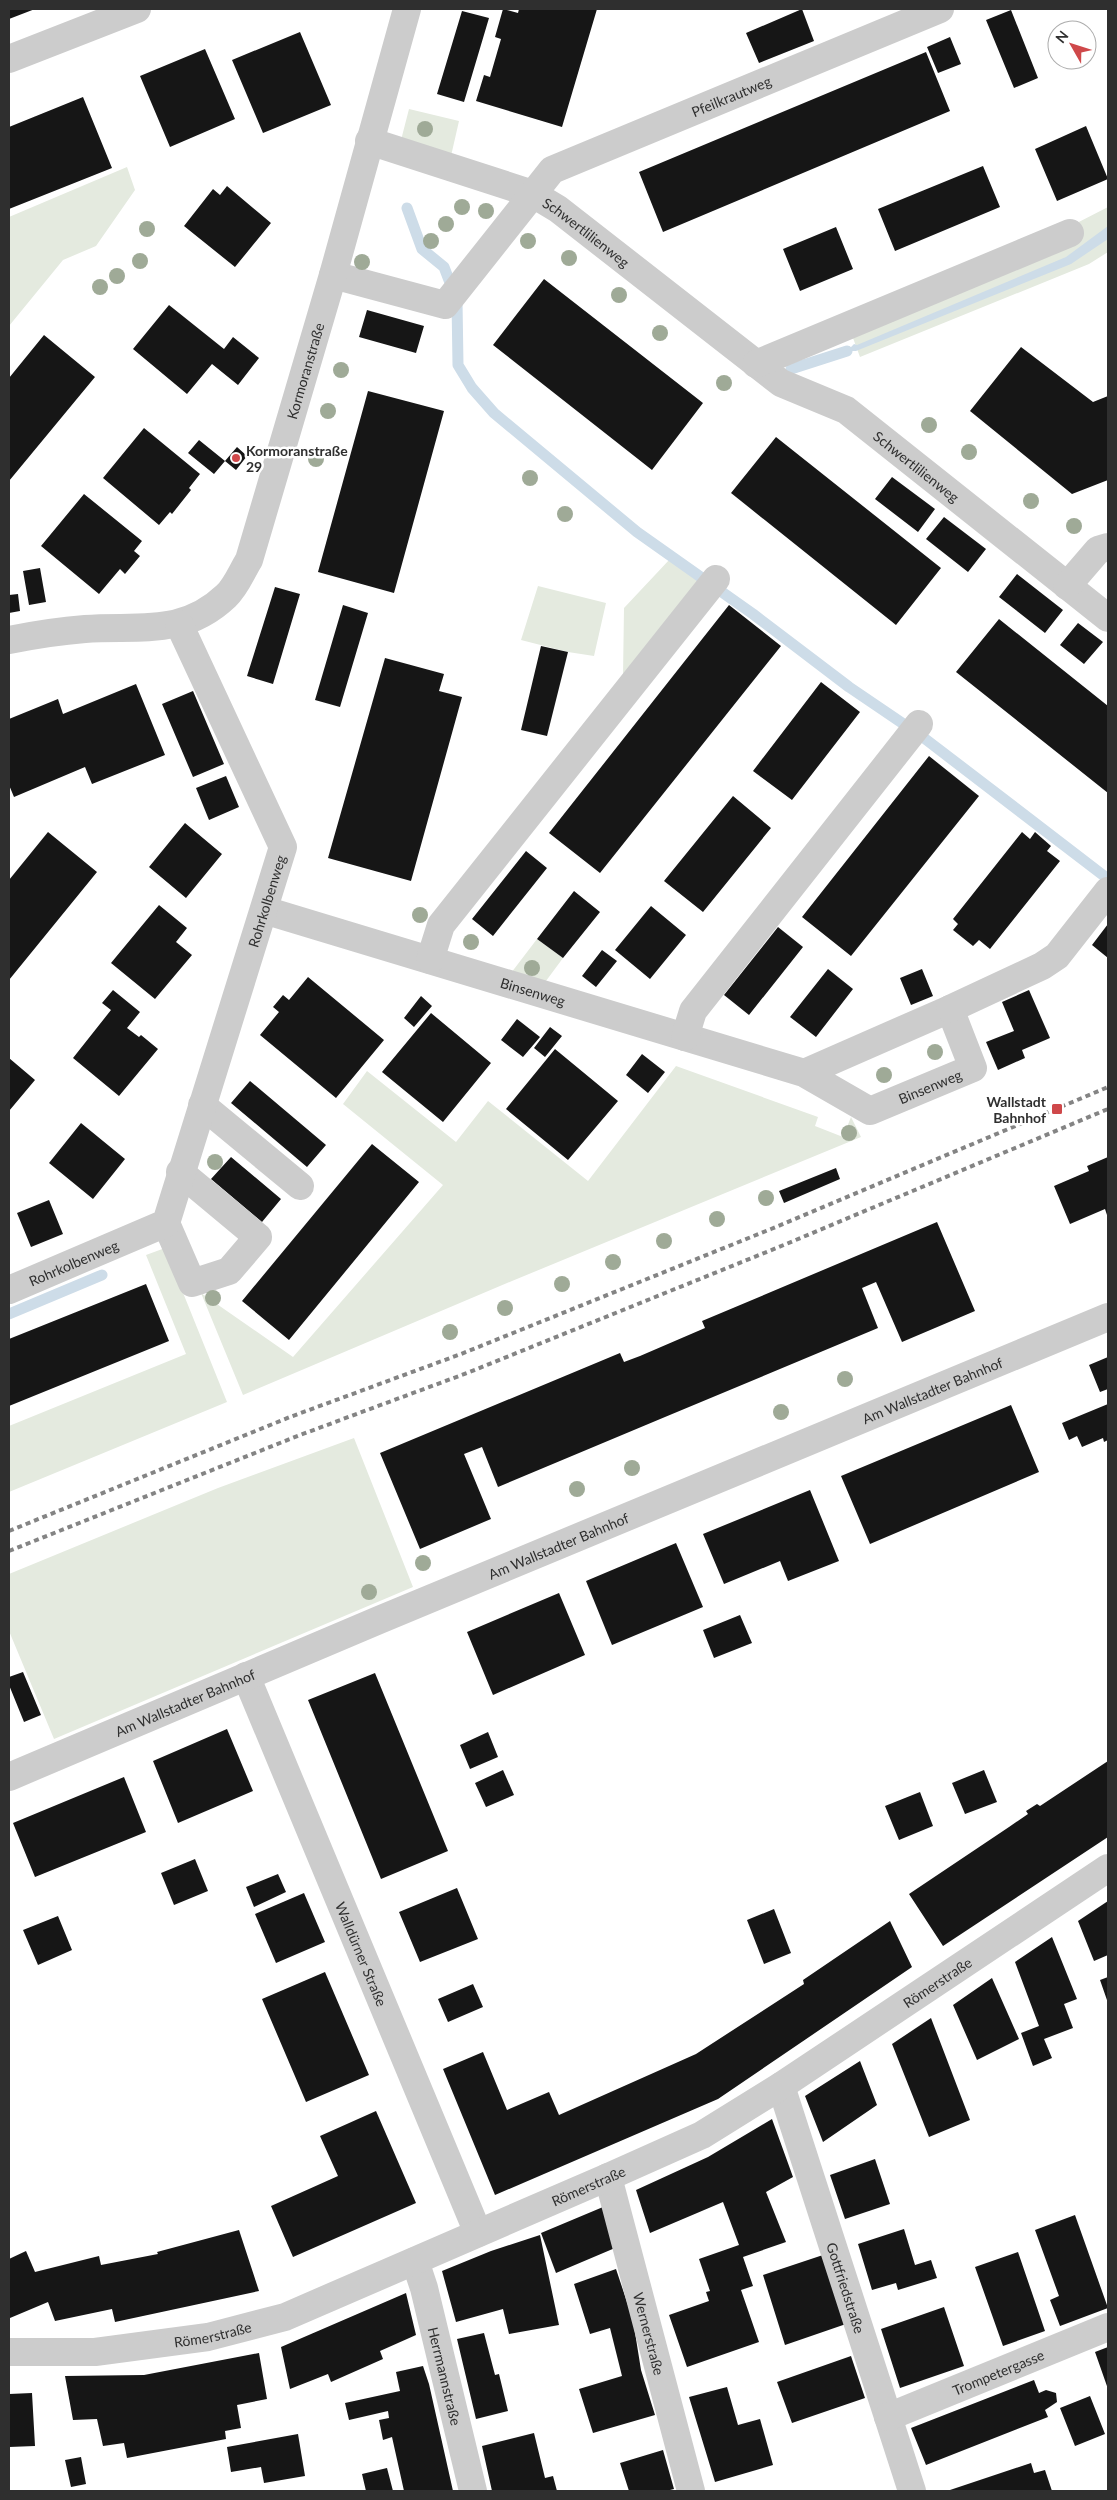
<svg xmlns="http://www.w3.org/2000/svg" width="1117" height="2500" font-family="Lato,sans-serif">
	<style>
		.green { fill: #e4eadf }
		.water { fill: #cddce8 }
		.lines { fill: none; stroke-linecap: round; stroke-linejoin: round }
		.stream { stroke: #cddce8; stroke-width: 11 }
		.building { fill: #161616 }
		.minor { stroke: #ccc; stroke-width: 28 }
		.rail { stroke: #848484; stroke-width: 4; stroke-dasharray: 5 4; stroke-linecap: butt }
		.tree { fill: #9faa97 }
		.poi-dot { fill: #cf484a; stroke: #fff; stroke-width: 2 }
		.labels { text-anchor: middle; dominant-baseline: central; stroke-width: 5; stroke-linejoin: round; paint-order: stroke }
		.street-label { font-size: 14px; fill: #2f2f2f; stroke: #fff }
		.poi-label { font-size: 14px; font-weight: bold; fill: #2f2f2f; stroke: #fff; text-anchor: start }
	</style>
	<rect width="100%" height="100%" fill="#fff"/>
	<path class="green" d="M409,109L459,121L451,156L400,144Z
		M127,167L135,190L96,246L63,260L9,326V217Z
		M1108,207V252L1089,264L860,357L853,338Z
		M670,559L702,583L623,676L624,608Z
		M538,586L606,603L594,656L568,652L521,640Z
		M537,939L563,958L543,985L508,977Z
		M676,1066L818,1117L815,1126L843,1137L851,1117L861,1137L512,1281L243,1395L201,1293L293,1357L443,1185L343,1104L367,1071L456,1142L488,1101L588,1181Z
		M165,1248L227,1402L9,1492V1426L186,1354L146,1255Z
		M354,1438L413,1587L54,1739L9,1631V1574L218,1488Z"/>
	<path class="water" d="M1108,226V239L1071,264L856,351H847L854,344L857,345L1066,257Z"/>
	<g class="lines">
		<path class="stream" d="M407,208L422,249L444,267L457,301L458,365L472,388L494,413L637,532L753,614L849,687L905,725
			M791,369L847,351
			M924,738L1108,879
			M9,1314L102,1275"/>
	</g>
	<path class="building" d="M9,9H35L9,19Z
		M503,9L518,13L519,9H597L562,127L476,101L484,75L490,77L501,39L495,37Z
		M802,9L814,41L759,63L746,33Z
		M1011,10L1038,78L1014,88L986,20Z
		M462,11L489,18L464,102L437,94Z
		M300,32L331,105L263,133L232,60Z
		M950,37L961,64L938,73L927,47Z
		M205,49L235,119L170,147L140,76Z
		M926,52L950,111L663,232L639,172Z
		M83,97L112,168L9,209V127Z
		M1086,126L1108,179L1057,201L1035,149Z
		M983,166L1000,207L895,251L878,209Z
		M227,186L271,223L235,267L184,226L213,189L220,195Z
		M836,227L853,269L800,291L783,249Z
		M544,279L703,403L652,470L493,345Z
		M169,305L224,349L233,337L259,358L238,385L212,364L187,394L133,349Z
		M367,310L424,326L416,353L359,337Z
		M44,335L95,377L9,481V378Z
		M1021,347L1093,402L1108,396V480L1072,494L970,411Z
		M368,391L444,411L394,593L318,572Z
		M144,428L200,474L189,488L191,490L172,514L170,512L159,525L103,478Z
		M776,437L941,568L896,625L731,493Z
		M199,440L225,461L214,474L188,453Z
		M237,447L247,456L236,470L225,461Z
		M892,477L935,509L918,532L875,499Z
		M84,494L142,541L134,551L140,556L125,574L120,569L99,594L41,546Z
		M944,517L986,549L968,572L926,539Z
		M40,568L46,602L29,605L23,571Z
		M1017,574L1063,610L1045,633L999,597Z
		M275,587L300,594L273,684L247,676Z
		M18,594L20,611L9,613V595Z
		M343,605L368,613L340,707L315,700Z
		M729,605L781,646L600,873L549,833Z
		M999,619L1108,706V793L956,672Z
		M1078,623L1103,642L1084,664L1060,645Z
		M541,646L568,652L547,736L521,730Z
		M385,658L444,674L439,691L462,697L411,881L328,858Z
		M821,682L860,712L792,800L753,771Z
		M136,684L165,755L92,784L85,767L14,797L9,785V719L58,699L63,714Z
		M193,691L224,764L193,777L162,704Z
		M929,756L979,796L851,956L802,917Z
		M226,776L239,807L209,820L196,788Z
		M733,796L771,828L703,912L664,881Z
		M185,823L222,854L186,898L149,867Z
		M48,832L97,872L9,980V880Z
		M1022,832L1030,839L1035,832L1051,846L1047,851L1060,861L990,949L979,940L973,946L953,930L958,924L953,919Z
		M526,851L547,868L493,936L472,919Z
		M574,891L600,912L563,958L537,939Z
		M159,905L187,928L176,942L192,955L155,999L111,963Z
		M651,906L686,935L650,979L615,950Z
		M1108,924V958L1092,945Z
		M778,927L803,947L749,1015L724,995Z
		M602,950L617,961L596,987L582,976Z
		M828,969L853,989L816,1037L790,1017Z
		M922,969L933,996L911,1005L900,978Z
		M308,977L384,1040L336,1098L260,1035L279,1012L273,1007L283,995L289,1000Z
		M113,990L140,1012L127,1028L139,1037L141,1035L158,1049L119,1096L73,1058L111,1010L102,1003Z
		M1029,990L1050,1038L1022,1050L1025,1058L998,1070L986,1042L1014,1031L1002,1002Z
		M421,996L432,1006L414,1027L404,1018Z
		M431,1013L491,1063L443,1122L382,1072Z
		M517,1019L540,1037L523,1057L501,1040Z
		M550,1027L562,1036L545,1057L534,1048Z
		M555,1049L618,1101L568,1160L506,1109Z
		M642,1054L665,1072L648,1093L626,1075Z
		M9,1058L35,1080L9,1111Z
		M250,1081L326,1145L307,1167L231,1103Z
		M81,1123L125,1159L93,1199L49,1163Z
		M372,1144L419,1182L289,1340L242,1301Z
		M231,1157L281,1199L262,1222L211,1179Z
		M1108,1157V1218L1105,1209L1070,1224L1054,1186L1089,1171L1087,1166Z
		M836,1168L840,1179L784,1203L779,1191Z
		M49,1200L63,1234L31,1247L17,1213Z
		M937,1222L975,1311L902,1342L876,1282L862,1288L878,1328L665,1417L498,1487L482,1447L464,1454L491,1519L420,1549L380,1453L620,1353L624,1362L640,1356L705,1328L702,1321Z
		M146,1284L169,1341L9,1406V1339Z
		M1108,1357V1389L1100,1392L1089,1365Z
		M1108,1404V1440L1104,1442L1103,1438L1082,1447L1077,1436L1069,1440L1062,1423Z
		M1011,1405L1039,1472L870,1544L841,1476Z
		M810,1490L839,1561L788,1581L780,1561L724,1584L703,1534Z
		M676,1543L703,1607L612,1645L586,1581Z
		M559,1593L585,1655L493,1695L467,1632Z
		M740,1615L752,1643L714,1658L703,1630Z
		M23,1672L41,1715L24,1722L9,1685V1677Z
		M375,1673L448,1851L381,1879L308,1700Z
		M227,1729L253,1791L178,1823L153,1761Z
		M488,1732L498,1757L470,1769L460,1745Z
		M1108,1761V1837L943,1946L909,1894L1009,1827L1028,1814L1026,1811L1037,1804L1040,1806Z
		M503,1770L514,1795L486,1807L475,1783Z
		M984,1770L997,1802L965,1814L952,1783Z
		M124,1777L146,1832L35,1877L13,1823Z
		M920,1792L933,1826L899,1840L885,1806Z
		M195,1859L208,1891L174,1905L161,1873Z
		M278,1874L286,1892L254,1907L246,1887Z
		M457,1888L478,1939L420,1962L399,1912Z
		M304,1893L325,1942L276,1963L255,1914Z
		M1108,1901V1955L1094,1961L1078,1921Z
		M774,1909L791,1953L764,1964L747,1920Z
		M58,1916L72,1950L38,1965L23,1930Z
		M890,1921L912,1967L718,2099L495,2195L443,2069L483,2052L507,2110L549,2092L559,2115L696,2054L804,1984L803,1980Z
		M1052,1937L1077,1999L1064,2004L1073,2028L1044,2039L1052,2058L1033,2066L1021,2033L1039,2026L1015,1962Z
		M325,1972L369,2075L306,2102L262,1999Z
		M1108,1977V2003L1100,1980Z
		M992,1978L1019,2039L977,2060L953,2005Z
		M473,1984L483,2007L448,2022L438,1999Z
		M931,2018L970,2120L929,2137L892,2044Z
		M860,2061L877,2105L823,2142L805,2096Z
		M376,2111L416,2203L293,2257L271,2206L338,2176L320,2136Z
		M772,2119L793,2177L766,2192L786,2242L743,2257L753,2286L741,2290L759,2342L687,2367L669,2315L709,2301L706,2292L710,2291L699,2259L739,2245L723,2202L650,2233L636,2190L708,2157Z
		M875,2159L890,2204L845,2219L830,2175Z
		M603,2207L615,2248L556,2273L541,2233Z
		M1075,2215L1108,2308L1060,2326L1050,2300L1059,2296L1035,2230Z
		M904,2229L915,2265L931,2260L937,2278L898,2290L896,2283L872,2290L858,2244Z
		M239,2230L259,2291L115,2322L112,2309L55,2321L48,2302L10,2318L9,2315V2259L26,2251L35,2272L99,2256L101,2265L158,2254L157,2252Z
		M540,2235L559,2325L509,2334L503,2309L456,2322L442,2271L491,2251Z
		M1018,2252L1045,2331L1003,2346L975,2267Z
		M823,2255L846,2324L785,2345L763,2275Z
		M616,2269L633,2320L641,2370L655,2415L593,2433L579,2389L622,2376L610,2328L590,2334L574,2284Z
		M406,2293L416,2335L380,2351L383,2359L331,2382L328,2374L290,2389L281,2347Z
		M944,2307L964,2366L900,2388L881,2329Z
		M484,2333L495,2375L499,2374L508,2411L476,2419L457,2339Z
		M1108,2347V2389L1095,2352Z
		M259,2353L267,2399L237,2405L241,2428L225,2431L226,2439L127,2458L124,2443L103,2446L97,2419L73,2420L65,2376L144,2375Z
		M851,2356L865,2398L792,2423L777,2382Z
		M423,2366L429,2384L453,2491H404L392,2437L383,2440L379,2420L389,2418L388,2411L349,2420L345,2403L400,2391L396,2372Z
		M1034,2380L1039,2393L1046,2390L1056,2393L1057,2402L1045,2410L1048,2417L926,2465L911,2428Z
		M727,2387L738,2425L760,2419L773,2465L715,2482L689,2397Z
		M32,2393L35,2446L9,2447V2394Z
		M1090,2396L1105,2434L1075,2446L1060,2408Z
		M534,2433L545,2478L553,2476L557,2491H492L482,2446Z
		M298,2434L305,2476L264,2483L261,2467L231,2472L227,2447Z
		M663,2450L674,2489L666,2491H629L620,2463Z
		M81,2457L86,2484L71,2487L65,2460Z
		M1031,2463L1034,2473L1045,2470L1052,2491H947Z
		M387,2468L393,2491H366L362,2474Z"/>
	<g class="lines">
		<g class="minor">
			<path d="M9,59L137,9"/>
			<path id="s1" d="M369,141L533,194L558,209L781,383L846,410L1108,618"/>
			<path id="s2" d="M333,275L445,305L552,170L940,9"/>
			<path d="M756,364L1070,233"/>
			<path d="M1067,586L1098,550L1108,547"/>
			<path id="s3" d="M9,640C34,635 59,631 85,629C138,625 183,637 226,596C236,587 242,571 249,560L333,275L407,9"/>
			<path id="s4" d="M264,910L804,1073L870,1111L973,1068L950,1009L804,1073"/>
			<path d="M430,960L441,925L716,579"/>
			<path d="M950,1009L1042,966L1057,956L1108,891"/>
			<path d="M685,1037L693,1011L919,724"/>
			<path d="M202,1105L300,1186"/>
			<path d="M166,1223L192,1283L229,1271L258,1237L180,1172"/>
			<path id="s5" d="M9,1290L166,1223L283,847L179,624"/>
			<path id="s6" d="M246,1676L478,2233"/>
			<path id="s7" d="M9,1777L379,1620L1108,1317"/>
			<path id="s8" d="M781,2086L912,2491"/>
			<path id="s9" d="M608,2177L691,2491"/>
			<path id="s10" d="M415,2261L424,2288L473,2491"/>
			<path id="s11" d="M9,2352H95L208,2337L285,2317L608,2177L702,2135L781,2086L1108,1868"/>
			<path id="s12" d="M888,2417L1108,2327"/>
		</g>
		<path class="rail" d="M9,1531L290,1417L461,1354L771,1229L1108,1087
			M9,1551L300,1435L467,1373L779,1247L1108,1109"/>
	</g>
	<g class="tree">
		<circle cx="425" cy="129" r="8"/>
		<circle cx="462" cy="207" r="8"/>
		<circle cx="486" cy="211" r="8"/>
		<circle cx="446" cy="224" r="8"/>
		<circle cx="147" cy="229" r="8"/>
		<circle cx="431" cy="241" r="8"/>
		<circle cx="528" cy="241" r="8"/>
		<circle cx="569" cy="258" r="8"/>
		<circle cx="140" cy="261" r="8"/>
		<circle cx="362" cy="262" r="8"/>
		<circle cx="117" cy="276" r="8"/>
		<circle cx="100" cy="287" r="8"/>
		<circle cx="619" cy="295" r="8"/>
		<circle cx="660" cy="333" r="8"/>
		<circle cx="341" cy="370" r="8"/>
		<circle cx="724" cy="383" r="8"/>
		<circle cx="328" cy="411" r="8"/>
		<circle cx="929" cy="425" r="8"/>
		<circle cx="969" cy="452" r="8"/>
		<circle cx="316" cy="459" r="8"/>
		<circle cx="530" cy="478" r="8"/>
		<circle cx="1031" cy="501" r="8"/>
		<circle cx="565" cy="514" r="8"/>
		<circle cx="1074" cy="526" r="8"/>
		<circle cx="420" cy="915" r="8"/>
		<circle cx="471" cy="942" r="8"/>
		<circle cx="532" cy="968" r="8"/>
		<circle cx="935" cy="1052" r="8"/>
		<circle cx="884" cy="1075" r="8"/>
		<circle cx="849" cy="1133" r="8"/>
		<circle cx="215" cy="1162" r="8"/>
		<circle cx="766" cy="1198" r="8"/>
		<circle cx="717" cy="1219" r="8"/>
		<circle cx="664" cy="1241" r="8"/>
		<circle cx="613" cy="1262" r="8"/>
		<circle cx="562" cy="1284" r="8"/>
		<circle cx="213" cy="1298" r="8"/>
		<circle cx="505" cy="1308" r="8"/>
		<circle cx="450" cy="1332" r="8"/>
		<circle cx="845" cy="1379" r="8"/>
		<circle cx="781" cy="1412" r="8"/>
		<circle cx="632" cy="1468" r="8"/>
		<circle cx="577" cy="1489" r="8"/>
		<circle cx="423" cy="1563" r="8"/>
		<circle cx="369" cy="1592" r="8"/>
	</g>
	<g class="poi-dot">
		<circle cx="236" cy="458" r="5"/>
		<rect x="1051" y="1103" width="12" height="12" rx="2.5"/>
	</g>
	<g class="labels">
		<g class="street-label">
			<text stroke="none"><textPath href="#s2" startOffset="482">Pfeilkrautweg</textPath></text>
			<text stroke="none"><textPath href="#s1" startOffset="238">Schwertlilienweg</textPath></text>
			<text stroke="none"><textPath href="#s3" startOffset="466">Kormoranstraße</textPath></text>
			<text stroke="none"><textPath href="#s1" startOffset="645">Schwertlilienweg</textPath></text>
			<text stroke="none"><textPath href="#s5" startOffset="508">Rohrkolbenweg</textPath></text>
			<text stroke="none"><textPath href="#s4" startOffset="281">Binsenweg</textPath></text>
			<text stroke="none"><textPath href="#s4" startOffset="705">Binsenweg</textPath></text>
			<text stroke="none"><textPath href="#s5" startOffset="70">Rohrkolbenweg</textPath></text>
			<text stroke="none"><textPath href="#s7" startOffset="1001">Am Wallstadter Bahnhof</textPath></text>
			<text stroke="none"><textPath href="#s7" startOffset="596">Am Wallstadter Bahnhof</textPath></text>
			<text stroke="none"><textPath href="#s7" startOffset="191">Am Wallstadter Bahnhof</textPath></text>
			<text stroke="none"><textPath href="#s6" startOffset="301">Walldürner Straße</textPath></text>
			<text stroke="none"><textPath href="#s11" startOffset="1015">Römerstraße</textPath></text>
			<text stroke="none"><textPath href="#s11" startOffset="610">Römerstraße</textPath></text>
			<text stroke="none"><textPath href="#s8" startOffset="212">Gottfriedstraße</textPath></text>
			<text stroke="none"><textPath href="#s11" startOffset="205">Römerstraße</textPath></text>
			<text stroke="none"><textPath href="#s9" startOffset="162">Wernerstraße</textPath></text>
			<text stroke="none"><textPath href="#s12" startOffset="119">Trompetergasse</textPath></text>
			<text stroke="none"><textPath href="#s10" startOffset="119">Herrmannstraße</textPath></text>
		</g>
		<g class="poi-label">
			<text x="246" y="450">Kormoranstraße<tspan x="246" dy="16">29</tspan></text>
			<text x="1046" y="1101" text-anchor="end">Wallstadt<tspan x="1046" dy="16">Bahnhof</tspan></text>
		</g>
	</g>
	<rect width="1117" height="2500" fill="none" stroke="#2f2f2f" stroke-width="20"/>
	<g transform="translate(1072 45) rotate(309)"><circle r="24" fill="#ffffff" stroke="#acacac"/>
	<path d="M0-4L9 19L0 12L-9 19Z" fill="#cf484a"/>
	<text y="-8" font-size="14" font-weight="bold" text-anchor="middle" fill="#2f2f2f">N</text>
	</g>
</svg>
